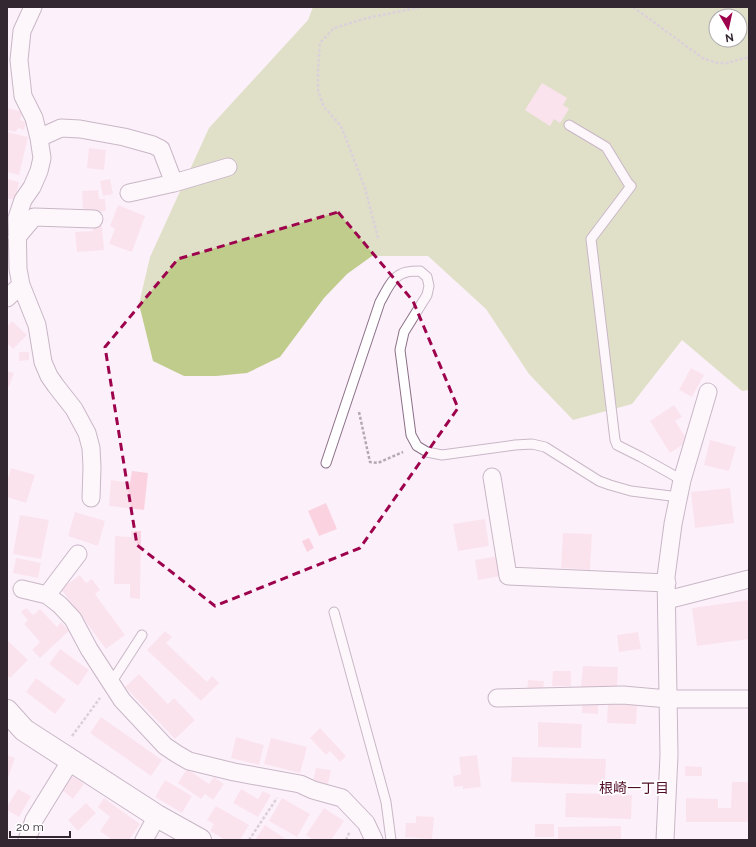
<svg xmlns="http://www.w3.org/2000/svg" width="756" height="847" font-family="Raleway,'Noto Sans JP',sans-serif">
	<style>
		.forest { fill: #bfcc8c; fill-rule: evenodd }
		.building { fill: #fbd3e0 }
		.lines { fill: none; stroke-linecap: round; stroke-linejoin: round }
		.service-casing { stroke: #8c7189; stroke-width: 11 }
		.minor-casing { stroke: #8c7189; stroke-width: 19 }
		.tertiary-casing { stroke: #8c7189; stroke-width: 24 }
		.path { stroke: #b5a9b3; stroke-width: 2.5; stroke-dasharray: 3 2; stroke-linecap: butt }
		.service { stroke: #fff; stroke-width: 9 }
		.minor { stroke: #fff; stroke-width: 17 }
		.tertiary { stroke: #fff; stroke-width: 22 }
		.marked { fill: none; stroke: #9d034c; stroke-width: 3; stroke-dasharray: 8 5; stroke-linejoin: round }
		.labels { text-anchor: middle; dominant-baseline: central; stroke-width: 3.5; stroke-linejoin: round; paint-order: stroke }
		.neighbourhood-label { font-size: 14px; fill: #510d27; stroke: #fff }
	</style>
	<rect width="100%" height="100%" fill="#fcf0fa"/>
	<path class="forest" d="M313,7H749V390L742,391L682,340L632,404L573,420L529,374L486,309L428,256H372L347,274L324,298L280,357L247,373L216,376H184L153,361L139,304L150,257L209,128L308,20ZM716,16H740V40H716Z"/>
	<path class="building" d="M542,83L567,98L563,105L569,109L560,123L554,119L550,126L525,110Z
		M7,108L23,112L20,120L26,122L24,130L18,128L16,132L7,130Z
		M7,132L28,137L19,175L7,172Z
		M89,148L106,150L104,170L87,168Z
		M7,179L19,182L15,200L7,198Z
		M110,179L113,194L103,196L100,181Z
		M98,190L99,199H105L106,211L85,213V209H83L82,191Z
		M118,205L145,216L132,252L109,244L115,229L110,226Z
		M93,226H102L104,250L77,252L75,232L93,231Z
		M12,321L27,335L13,349L7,343V327Z
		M19,352H29V360L19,361Z
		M691,368L704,375L692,397L679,390Z
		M7,371L14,373L7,391Z
		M674,405L682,417L675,421L688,441L670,453L650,421Z
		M710,440L736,447L729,471L704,465Z
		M11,468L35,475L26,503L7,497V481Z
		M132,471L148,473L144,510L109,506L111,480L130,483Z
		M730,488L734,523L695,528L691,492Z
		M326,503L337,529L319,536L308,511Z
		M75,512L105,521L98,546L68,536Z
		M20,515L49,520L41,559L13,554Z
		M485,519L489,546L458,551L453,524Z
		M131,531H141L140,599L130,598V584H114L115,536L131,537Z
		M563,533L592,534L590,570L561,568Z
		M309,538L314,548L307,552L302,541Z
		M498,556L501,576L478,580L475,560Z
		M16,558L41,563L38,578L13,573Z
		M80,575L86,583L92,579L100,590L95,594L125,635L106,649L61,589Z
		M749,600V639L697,646L692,608Z
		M26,608L33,615L40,609L57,627L61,622L69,631L40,658L32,650L40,642L24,624L28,620L21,612Z
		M165,631L172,637L166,643L207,682L212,676L219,683L201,701L147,650Z
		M638,632L641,649L619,652L617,635Z
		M7,640L28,660L10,678L7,675Z
		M60,649L89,670L78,686L49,664Z
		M583,666L618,667L617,689L581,687Z
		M553,671H571V686H552Z
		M139,674L168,704L174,698L195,720L175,739L125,687Z
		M36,678L66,700L55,714L26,692Z
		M528,680L544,681L543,692H527Z
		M582,703L598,704V714L582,713Z
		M608,704L637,705L636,724L607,723Z
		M101,717L162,760L151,776L90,733Z
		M538,722L582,724L581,748L538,747Z
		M320,728L346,756L340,762L330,751L326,755L310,738Z
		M236,737L264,745L259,765L231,758Z
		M271,738L307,747L300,773L264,764Z
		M7,755L15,758L7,781Z
		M477,755L481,787L463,789V786L454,787L453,776L461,774L459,757Z
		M512,757L606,759L605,785L511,782Z
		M685,766L702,767V776H685Z
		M316,768L331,770L328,784L313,782Z
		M187,769L209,784L214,777L224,784L213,800L205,794L201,799L178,783Z
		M72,775L84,784L73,799L62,790Z
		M165,780L192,796L182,813L155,797Z
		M732,782H749V822H686V798L718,799V808H731Z
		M18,789L31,796L19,817L7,810V807Z
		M241,789L258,799L263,791L271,795L258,817L233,803Z
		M566,793L632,795L631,819L565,817Z
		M104,798L140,824L129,840H112L100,831L110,817L98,807Z
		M282,798L310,814L297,837L269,821Z
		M86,803L96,813L78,831L68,820Z
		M216,806L249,825L240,840H225L210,831L214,824L207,820Z
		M324,808L344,821L331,840H313L306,835Z
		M416,816L434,817L432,839L405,837L406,823H416Z
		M535,824H554V837H535Z
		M265,825L287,840H255Z
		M621,826V840H558V827Z"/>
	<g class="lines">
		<defs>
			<path id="service" d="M569,125L606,147L628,183L631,186L591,239L615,440L617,445L641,457L682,480
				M326,463L380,302C387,290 392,275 407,272C411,271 416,271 420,271L427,277L429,286L427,295L404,332L400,350L411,435L417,446L427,452L442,455L515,445L532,444L545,447L599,481L610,485L631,491L679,497
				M334,612L386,802L391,840
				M111,683L142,635"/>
			<path id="minor" d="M33,7L22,31L19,60L23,96L34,118L39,138L42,158L39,171L32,187L23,200L17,218L18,269L21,285L37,325L43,362L49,376L56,386L74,409L87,433L91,448L92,467L91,498
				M39,138L61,128L80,129L124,137L153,145L161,149L174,183
				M129,193L174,183L228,167
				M17,237L34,217L94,219
				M7,298L21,285
				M492,477L508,576L667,583
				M22,589L47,595L60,605L73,619L89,649L122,700L165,746L177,754L189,761L234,772L300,784L313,790L342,798L366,823L374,840
				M47,595L78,554
				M667,600L749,579
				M497,698L623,695L668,699H749
				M27,840L34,820L71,760
				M144,840L157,816
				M665,840L669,755L666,577L673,524L682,480L708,392"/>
			<path id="tertiary" d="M7,711L24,730L157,816L200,840"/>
		</defs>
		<use href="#service" class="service-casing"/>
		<use href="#minor" class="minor-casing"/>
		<use href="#tertiary" class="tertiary-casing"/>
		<path class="path" d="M633,7L704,59L718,63H727L749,57
			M378,238L365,188L341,126L324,107L318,91V69L320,43L334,28L367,18L421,7
			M359,412L370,462L378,463L403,452
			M72,736L100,698
			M249,840L277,798
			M346,840L350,831"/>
		<use href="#service" class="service"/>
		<use href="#minor" class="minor"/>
		<use href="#tertiary" class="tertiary"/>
	</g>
	<path d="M0 0H756V847H0ZM338,212L413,301L458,408L360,548L215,606L137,545L105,347L178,259Z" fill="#fcf0fa" fill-opacity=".55" fill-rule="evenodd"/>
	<path class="marked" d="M338,212L413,301L458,408L360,548L215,606L137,545L105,347L178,259Z"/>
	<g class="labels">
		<g class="neighbourhood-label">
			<text x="634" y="788">根崎一丁目</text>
		</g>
	</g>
	<rect width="756" height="847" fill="none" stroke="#332732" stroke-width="16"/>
	<g transform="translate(728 28) rotate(171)"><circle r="19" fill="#ffffff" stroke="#ada9ad"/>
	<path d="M0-3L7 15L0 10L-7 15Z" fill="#9d034c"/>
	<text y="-6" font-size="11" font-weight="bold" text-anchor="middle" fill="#332732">N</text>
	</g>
	<path d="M10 831v6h60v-6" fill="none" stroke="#332732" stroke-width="2"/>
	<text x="16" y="831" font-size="12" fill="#332732" stroke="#ffffff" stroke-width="3" paint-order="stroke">20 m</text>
</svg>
